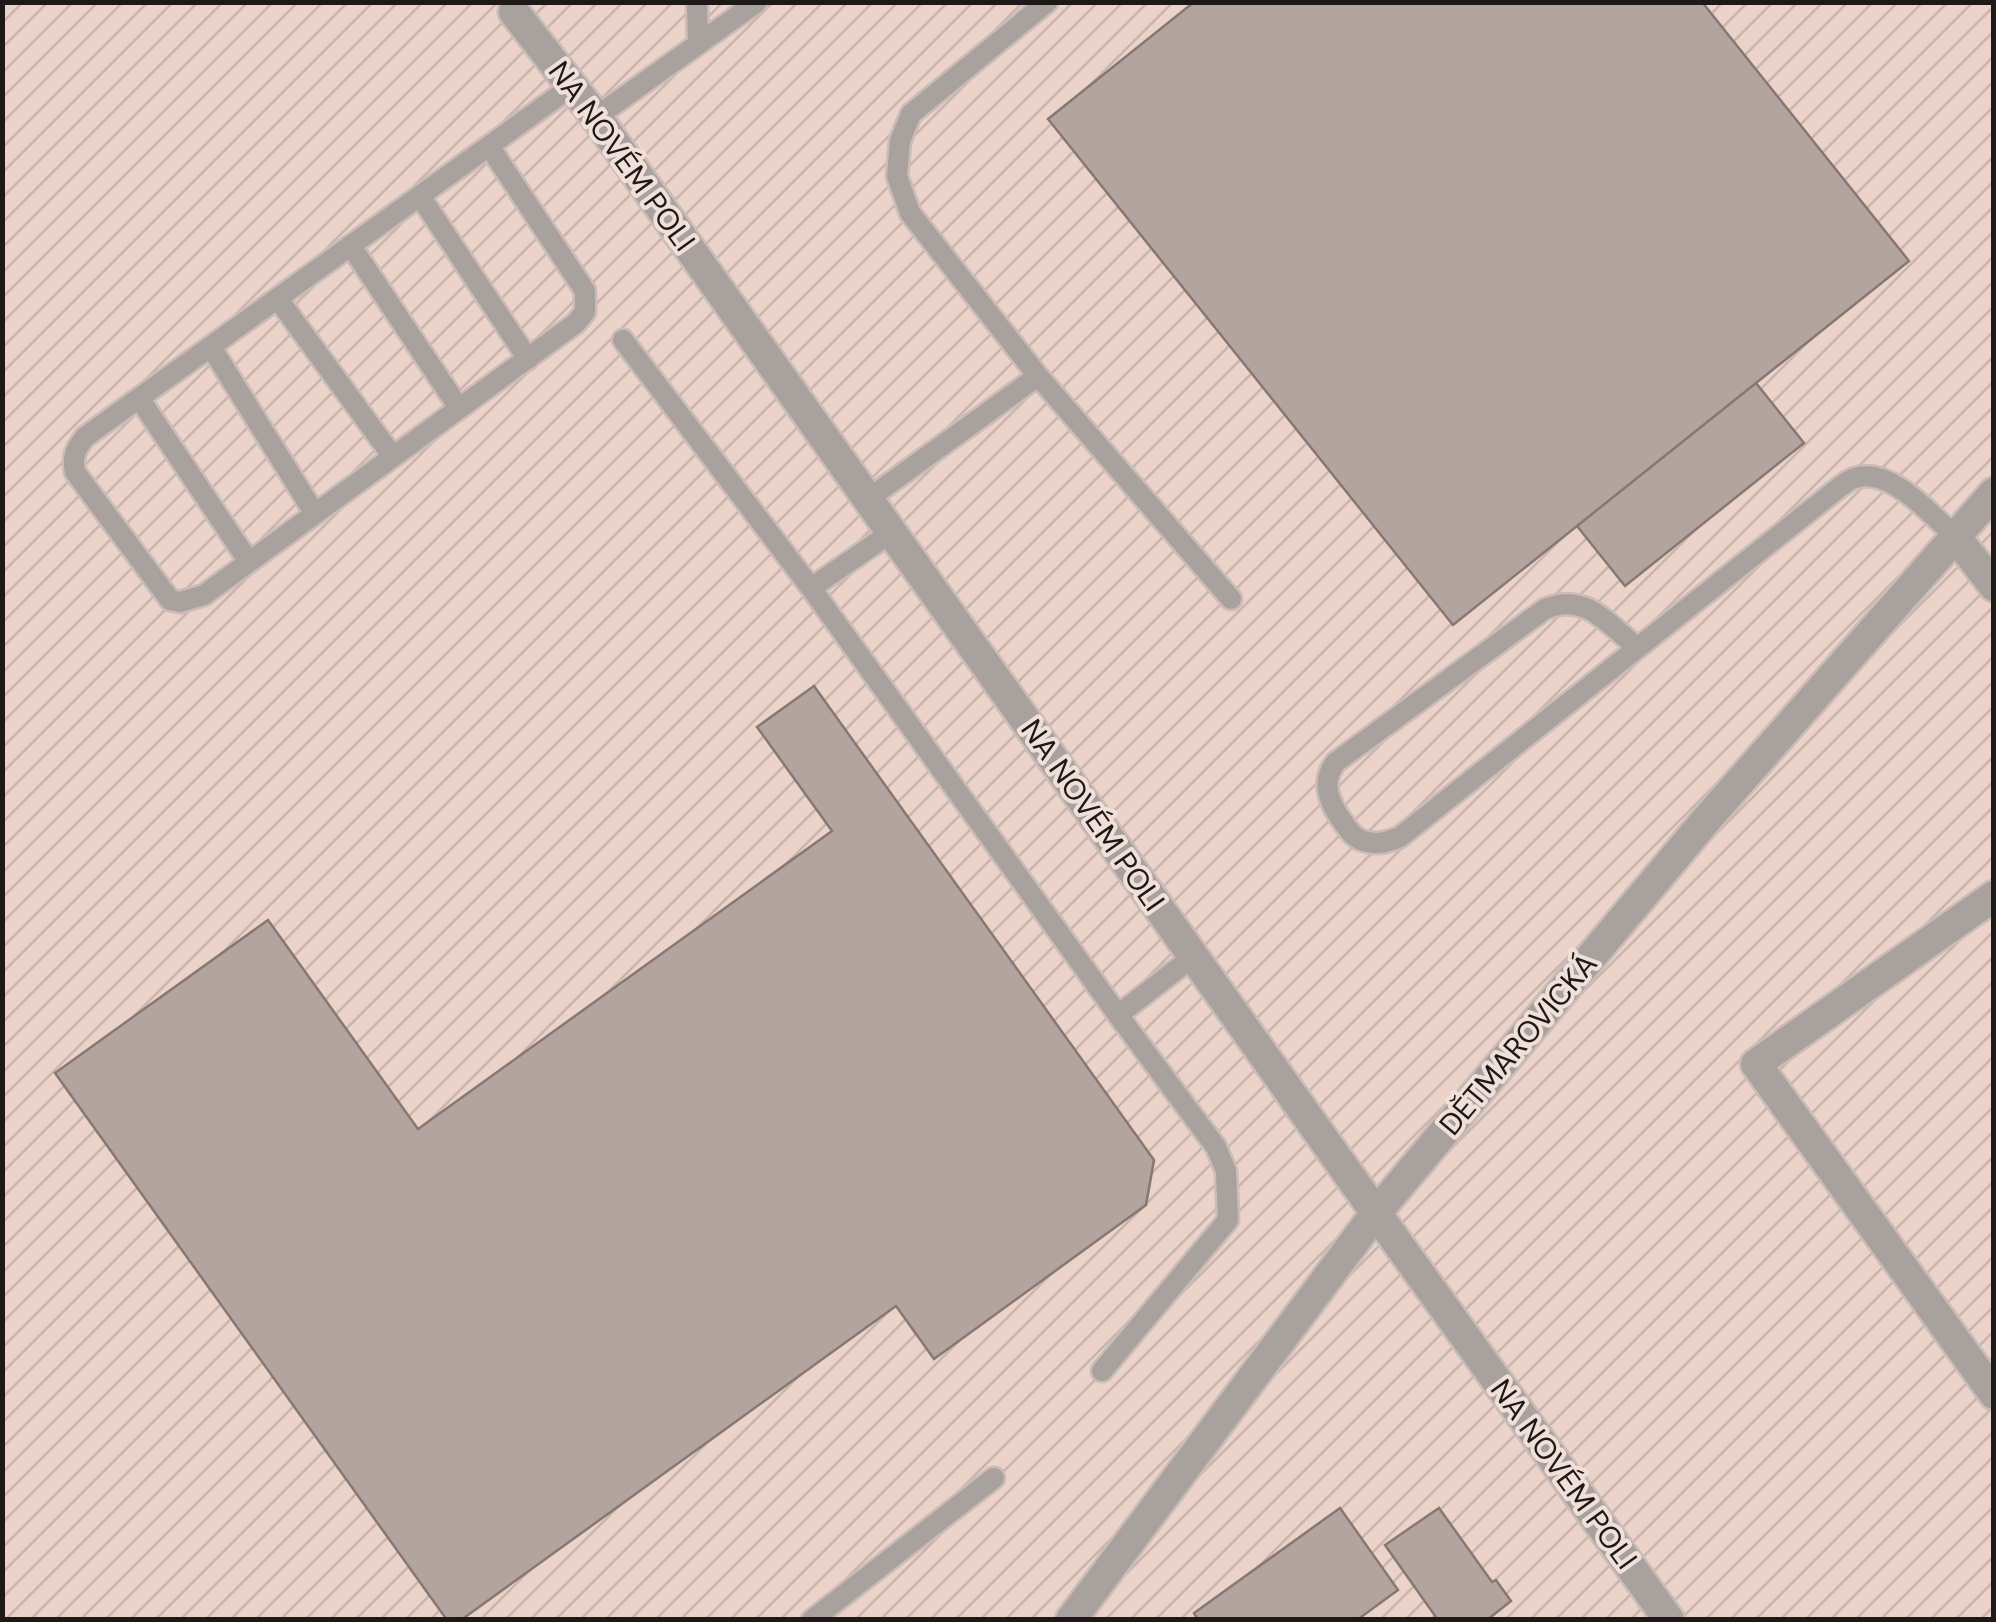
<svg xmlns="http://www.w3.org/2000/svg" width="1996" height="1622" font-family="'DM Sans',sans-serif">
	<style>
		.industrial { fill: url(#industrial-furrows) }
		.building { fill: #b4a49f; stroke: #877872; stroke-width: 2.5 }
		.lines { fill: none; stroke-linecap: round; stroke-linejoin: round }
		.service-casing { stroke: #cbbcb7; stroke-width: 25 }
		.minor-casing { stroke: #cbbcb7; stroke-width: 35 }
		.service { stroke: #a8a19e; stroke-width: 20 }
		.minor { stroke: #a8a19e; stroke-width: 30 }
		.labels { text-anchor: middle; dominant-baseline: central; stroke-width: 8; stroke-linejoin: round; paint-order: stroke }
		.street-label { font-size: 30px; fill: #1e1916; stroke: #f1e0da }
	</style>
	<defs>
		<pattern id="industrial-furrows" width="10" height="10" patternUnits="userSpaceOnUse" patternTransform="scale(2.5)"><rect width="10" height="10" fill="#ecd3ca"/><path d="M-1 1l2-2M0 10L10 0M9 11l2-2" fill="none" stroke="#cab5ad"/></pattern>
	</defs>
	<rect width="100%" height="100%" fill="#f1e0da"/>
	<path class="industrial" d="M3,3H1993V1619H3Z"/>
	<path class="building" d="M1194,2H1702L1909,261L1453,625L1048,119Z
		M1756,383L1804,443L1625,586L1577,526Z
		M814,686L1154,1160L1146,1205L934,1359L896,1306L461,1620H447L55,1073L268,920L418,1129L832,831L757,727Z
		M1340,1508L1398,1590L1357,1620H1198L1194,1613Z
		M1439,1508L1492,1582L1496,1580L1511,1601L1487,1620H1438L1385,1545Z"/>
	<g class="lines">
		<defs>
			<path id="service" d="M697,2L698,44
				M1047,2L911,114L900,141L897,176L910,213L1038,376L1231,599
				M596,117L757,2
				M489,146L585,291V312L576,323L204,595L180,602L170,600L75,472C72,457 75,450 85,437Z
				M489,146L572,86
				M420,196L528,359
				M351,246L459,408
				M278,299L393,457
				M623,340L811,588L1118,1015L1216,1147L1226,1171L1228,1220L1102,1371
				M211,347L315,514
				M139,398L249,562
				M868,499L1038,376
				M811,588L892,532
				M1637,647C1606,623 1586,592 1545,609L1336,762C1320,782 1329,803 1343,822C1350,832 1355,840 1368,842C1380,845 1389,841 1400,837L1841,486C1846,483 1850,479 1855,478C1890,466 1931,515 1955,536
				M1118,1015L1194,956
				M812,1620L994,1478"/>
			<path id="minor" d="M514,12L596,117L1376,1213L1669,1620
				M1955,536L1994,586
				M1994,896L1756,1064L1994,1394
				M1071,1620L1376,1213L1707,819L1994,493"/>
		</defs>
		<use href="#service" class="service-casing"/>
		<use href="#minor" class="minor-casing"/>
		<use href="#service" class="service"/>
		<use href="#minor" class="minor"/>
	</g>
	<g class="labels">
		<g class="street-label">
			<text transform="translate(622 156) rotate(54)">NA NOVÉM POLI</text>
			<text transform="translate(1093 815) rotate(55)">NA NOVÉM POLI</text>
			<text transform="translate(1518 1044) rotate(-50)">DĚTMAROVICKÁ</text>
			<text transform="translate(1564 1474) rotate(54)">NA NOVÉM POLI</text>
		</g>
	</g>
	<rect width="1996" height="1622" fill="none" stroke="#1e1916" stroke-width="10"/>
</svg>
